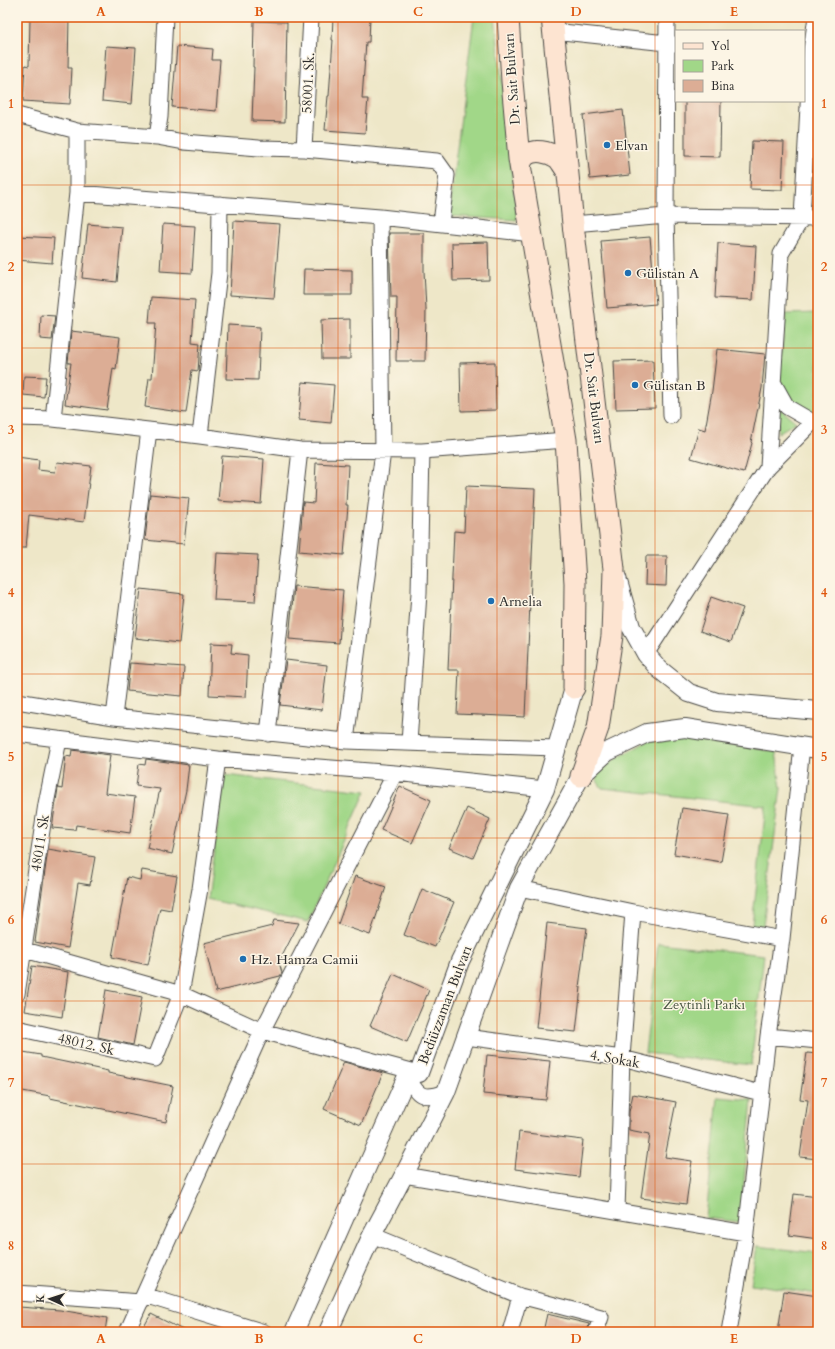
<svg xmlns="http://www.w3.org/2000/svg" width="835" height="1349" font-family="Cardo,serif">
	<style>
		.green { fill: #a1d788; stroke: #66815a }
		.building { fill: #dcad95 }
		.lines { fill: none; stroke-linecap: round; stroke-linejoin: round }
		.minor-casing { stroke: #484743; stroke-width: 17 }
		.tertiary-casing { stroke: #484743; stroke-width: 20 }
		.secondary-casing { stroke: #484743; stroke-width: 23 }
		.minor { stroke: #fff; stroke-width: 15 }
		.tertiary { stroke: #fff; stroke-width: 18 }
		.secondary { stroke: #fde4d1; stroke-width: 21 }
		.grid { fill: none; stroke: #df570e; stroke-width: 1; stroke-opacity: 0.55 }
		.poi-dot { fill: #1f6fb2; stroke: #fcf5e5; stroke-width: 1.5 }
		.labels { text-anchor: middle; dominant-baseline: central; stroke-width: 3; stroke-linejoin: round; paint-order: stroke }
		.street-label { font-size: 14px; fill: #2b2b2b; stroke: #fcf5e5 }
		.poi-label { font-size: 14px; fill: #2b2b2b; stroke: #fcf5e5; text-anchor: start }
		.park-label { font-size: 14px; fill: #485642; stroke: #fcf5e5 }
		.neatline { fill: none; stroke: #df570e; stroke-width: 1.5 }
		.grid-label { font-size: 13px; text-anchor: middle; font-weight: bold; fill: #df570e }
	</style>
	<rect width="100%" height="100%" fill="#fcf5e5"/>
	<filter id="ink" filterUnits="userSpaceOnUse"><feTurbulence type="fractalNoise" baseFrequency=".025" numOctaves="2"/><feDisplacementMap in="SourceGraphic" scale="8" xChannelSelector="R" yChannelSelector="G"/><feConvolveMatrix kernelMatrix="1 2 1 2 8 2 1 2 1" color-interpolation-filters="sRGB"/></filter>
	<filter id="wash" filterUnits="userSpaceOnUse"><feTurbulence type="fractalNoise" baseFrequency=".012" numOctaves="4" result="noise"/><feDisplacementMap in="SourceGraphic" scale="16" xChannelSelector="R" yChannelSelector="G"/><feGaussianBlur stdDeviation="0.9" result="paint"/><feColorMatrix in="noise" values="0 0 0 0 0 0 0 0 0 0 0 0 0 0 0 0 0 1.4 0 .05"/><feComposite in="paint" operator="in"/></filter>
	<g filter="url(#wash)">
		<rect width="100%" height="100%" fill="#eee7c8"/>
		<path class="green" d="M474,17H495L517,220L448,216Z
			M818,313V414H813L793,404L778,377L786,314Z
			M778,407L796,422L778,433Z
			M682,736L776,752L781,788L763,926L752,925L766,806L602,788L593,775L612,761L648,741Z
			M225,775L366,791L308,922L207,899Z
			M658,943L764,955L751,1065L645,1053Z
			M718,1097L752,1100L740,1222L706,1218Z
			M757,1246L818,1253V1294L751,1284Z"/>
		<g id="blocks">
			<path class="building" d="M30,17H69L68,68H72L70,104L23,101L25,65L29,66Z
				M333,17H370L369,42H366L362,99H368L365,133L325,130L328,96H329L333,40H332Z
				M254,21L287,22L285,122L252,121L254,67H253Z
				M106,46L136,48L132,104L102,101Z
				M177,46L213,49L212,60H220L216,111L172,107Z
				M685,101H721L720,157L685,156Z
				M623,110L630,175L590,179L583,115Z
				M752,141L784,142L782,190L750,189Z
				M234,221L280,224L274,298L230,295Z
				M88,224L122,227L117,282L82,278Z
				M163,224L195,226L192,273L160,271Z
				M389,233H424V271L426,309L425,361H396L397,297H391Z
				M18,236L54,238L52,263L17,260Z
				M650,237L656,304L607,308L601,241Z
				M488,242L489,280L453,281L452,243Z
				M718,243L756,246L753,300L715,298Z
				M304,269L352,270V295H303Z
				M151,297L195,300L192,342L200,343L198,371L192,370L186,413L145,407L149,378H152L156,323H149Z
				M41,315L55,316L52,340L40,339Z
				M350,319V359H322L321,320Z
				M228,325L260,327L258,380L226,379Z
				M71,331L120,337L116,369L113,368L107,410L65,404L71,363H68Z
				M717,349L765,354L762,388L751,442L752,443L744,473L691,458L699,428L705,430L712,391Z
				M653,360L655,408L616,409L614,361Z
				M495,362L496,410L461,411L460,363Z
				M24,376L46,377L44,397L23,395Z
				M302,382L334,385L331,423L299,420Z
				M222,456L264,459L261,504L218,501Z
				M17,457L39,460L38,470L55,472L57,462L91,466L84,522L29,515L26,548H17Z
				M316,463L348,465L346,505H348L344,555L299,551L303,502L314,503Z
				M466,486L535,489L525,717L457,714L459,670H448L454,531L464,532Z
				M150,494L189,498L184,544L145,540Z
				M217,553L258,555L255,602L214,600Z
				M646,556H667L666,586L645,585Z
				M294,586L343,590L339,643L289,639Z
				M141,589L184,594L179,643L135,638Z
				M711,597L743,608L731,642L700,631Z
				M211,643L232,644L231,653L248,655L246,697L209,695Z
				M286,660L327,665L322,710L280,705Z
				M130,663L184,667L182,696L127,691Z
				M72,750L110,755L105,793L135,797L130,833L76,825L75,830L52,828L58,788L62,789L66,756L71,757Z
				M146,759L189,765L186,790L172,854L147,848L160,789L136,786L139,764L145,765Z
				M400,786L431,800L412,843L381,830Z
				M467,808L490,819L473,858L449,848Z
				M682,808L729,815L721,862L674,854Z
				M48,849L95,857L90,885L78,883L68,948L35,942Z
				M142,870L177,876L171,910L160,908L148,965L112,957L127,877L140,880Z
				M355,876L386,887L370,935L338,924Z
				M422,889L454,902L435,947L404,935Z
				M274,920L299,923L279,962L282,973L280,976L216,992L204,943L272,926Z
				M547,923L587,928L579,987H581L576,1032L536,1028Z
				M32,966L68,972L62,1017L25,1011Z
				M393,974L429,990L407,1042L370,1026Z
				M106,990L142,997L133,1045L98,1037Z
				M17,1051L41,1055V1057L108,1071V1073L173,1086L166,1122L50,1098V1096L17,1090Z
				M807,1053L818,1054V1159L800,1157L808,1100L800,1099Z
				M487,1055L550,1061L546,1100L483,1094Z
				M344,1062L383,1073L361,1125L324,1109Z
				M633,1094L676,1102L665,1157L692,1161L686,1204L641,1198L650,1134L629,1130V1112Z
				M519,1132L583,1140L579,1177L515,1169Z
				M794,1194L818,1197V1239L789,1235Z
				M784,1291L818,1296V1332H778Z
				M19,1307L60,1310L107,1318L105,1332H17Z
				M151,1314L187,1332H141Z
				M547,1314L589,1324L587,1332H543Z"/>
		</g>
	</g>
	<g filter="url(#ink)">
		<use href="#blocks" fill-opacity="0" stroke="#484743" stroke-width="1"/>
		<g class="lines">
			<defs>
				<path id="minor" d="M667,17L666,216L671,416
					M553,31L676,44
					M17,115L77,131L157,137L184,142L259,148L304,149L437,161L447,175L441,223
					M157,137L160,117L165,17
					M304,149L311,17
					M77,193L380,217L532,234
					M573,224L666,216L818,218
					M773,382L787,407L813,422L818,423
					M17,418L53,419L200,436L300,450L422,451L566,440
					M53,419L77,193V131
					M200,436L219,273L220,204
					M768,467L781,254L802,218L811,50L816,17
					M646,654L768,467L813,422
					M17,701L114,717L346,741L556,748
					M114,717L149,430
					M17,734L218,759L395,773L545,789
					M268,734L300,450
					M346,741L383,451L380,217
					M409,743L419,593L422,451
					M519,888L633,912L782,939
					M25,950L181,994L262,1031L419,1073
					M17,994L46,804L59,740
					M17,1028L155,1059L181,994L200,889L218,759
					M768,1036L818,1041
					M466,1037L622,1058L761,1093
					M408,1074C416,1097 423,1100 446,1092
					M404,1175L746,1233
					M617,1210L622,1058L633,912
					M372,1235L520,1296L601,1317L596,1332
					M17,1293L141,1302
					M144,1295L264,1332
					M127,1332L262,1031L395,773
					M510,1332L520,1296
					M729,1332L746,1233L768,1036L782,939L802,746"/>
				<path id="tertiary" d="M617,578L631,627L646,654L659,669L689,693L717,702L818,711
					M294,1332L408,1074L419,1073L460,961L545,789L574,688
					M328,1332L372,1235L404,1175L446,1092L519,888L581,776L607,752L647,733L685,728L818,749"/>
				<path id="secondary" d="M508,17L512,81L519,159L566,440L575,583L574,688
					M552,17L573,224L614,569L612,636L598,728L581,776
					M520,164C521,162 523,158 525,156C534,148 549,152 558,158C561,161 564,167 567,171"/>
			</defs>
			<use href="#minor" class="minor-casing"/>
			<use href="#tertiary" class="tertiary-casing"/>
			<use href="#secondary" class="secondary-casing"/>
			<use href="#minor" class="minor"/>
			<use href="#tertiary" class="tertiary"/>
			<use href="#secondary" class="secondary"/>
		</g>
	</g>
	<path class="grid" d="M180,17V1332M338,17V1332M497,17V1332M655,17V1332M17,185H818M17,348H818M17,511H818M17,674H818M17,838H818M17,1001H818M17,1164H818"/>
	<g class="poi-dot">
		<circle cx="607" cy="145" r="4"/>
		<circle cx="628" cy="273" r="4"/>
		<circle cx="635" cy="385" r="4"/>
		<circle cx="491" cy="601" r="4"/>
		<circle cx="243" cy="959" r="4"/>
	</g>
	<g class="labels">
		<g class="street-label">
			<text transform="translate(512 79) rotate(-94)">Dr. Sait Bulvarı</text>
			<text transform="translate(308 83) rotate(-87)">58001. Sk.</text>
			<text transform="translate(594 398) rotate(83)">Dr. Sait Bulvarı</text>
			<text transform="translate(40 843) rotate(-81)">48011. Sk</text>
			<text transform="translate(445 1005) rotate(-69)">Bediüzzaman Bulvarı</text>
			<text transform="translate(86 1044) rotate(13)">48012. Sk</text>
			<text transform="translate(615 1059) rotate(10)">4. Sokak</text>
		</g>
		<g class="poi-label">
			<text x="615" y="145">Elvan</text>
			<text x="636" y="273">Gülistan A</text>
			<text x="643" y="385">Gülistan B</text>
			<text x="499" y="601">Arnelia</text>
			<text x="251" y="959">Hz. Hamza Camii</text>
		</g>
		<g class="park-label">
			<text x="704" y="1004">Zeytinli Parkı</text>
		</g>
	</g>
	<rect width="835" height="1349" fill="none" stroke="#fcf5e5" stroke-width="44"/>
	<rect x="675" y="30" width="130" height="72" fill="#fcf5e5" stroke="#a8a49b"/>
	<rect x="683" y="43" width="20" height="6" fill="#fde4d1" stroke="#a8a49b"/>
	<text x="711" y="50" font-size="12" fill="#2b2b2b">Yol</text>
	<rect x="683" y="60" width="20" height="12" fill="#a1d788" stroke="#a8a49b"/>
	<text x="711" y="70" font-size="12" fill="#2b2b2b">Park</text>
	<rect x="683" y="80" width="20" height="12" fill="#dcad95" stroke="#a8a49b"/>
	<text x="711" y="90" font-size="12" fill="#2b2b2b">Bina</text>
	<g transform="translate(50 1299) rotate(273)" stroke="#fcf5e5" stroke-width="3" paint-order="stroke">
	<path d="M0-3L7 15L0 10L-7 15Z" fill="#2b2b2b"/>
	<text y="-6" font-size="11" font-weight="bold" text-anchor="middle" fill="#2b2b2b">K</text>
	</g>
	<rect x="22" y="22" width="791" height="1305" class="neatline"/>
	<g class="grid-label">
		<text x="101" y="16">A</text>
		<text x="259" y="16">B</text>
		<text x="418" y="16">C</text>
		<text x="576" y="16">D</text>
		<text x="734" y="16">E</text>
		<text x="11" y="108">1</text>
		<text x="824" y="108">1</text>
		<text x="11" y="271">2</text>
		<text x="824" y="271">2</text>
		<text x="11" y="434">3</text>
		<text x="824" y="434">3</text>
		<text x="11" y="597">4</text>
		<text x="824" y="597">4</text>
		<text x="11" y="761">5</text>
		<text x="824" y="761">5</text>
		<text x="11" y="924">6</text>
		<text x="824" y="924">6</text>
		<text x="11" y="1087">7</text>
		<text x="824" y="1087">7</text>
		<text x="11" y="1250">8</text>
		<text x="824" y="1250">8</text>
		<text x="101" y="1343">A</text>
		<text x="259" y="1343">B</text>
		<text x="418" y="1343">C</text>
		<text x="576" y="1343">D</text>
		<text x="734" y="1343">E</text>
	</g>
</svg>
